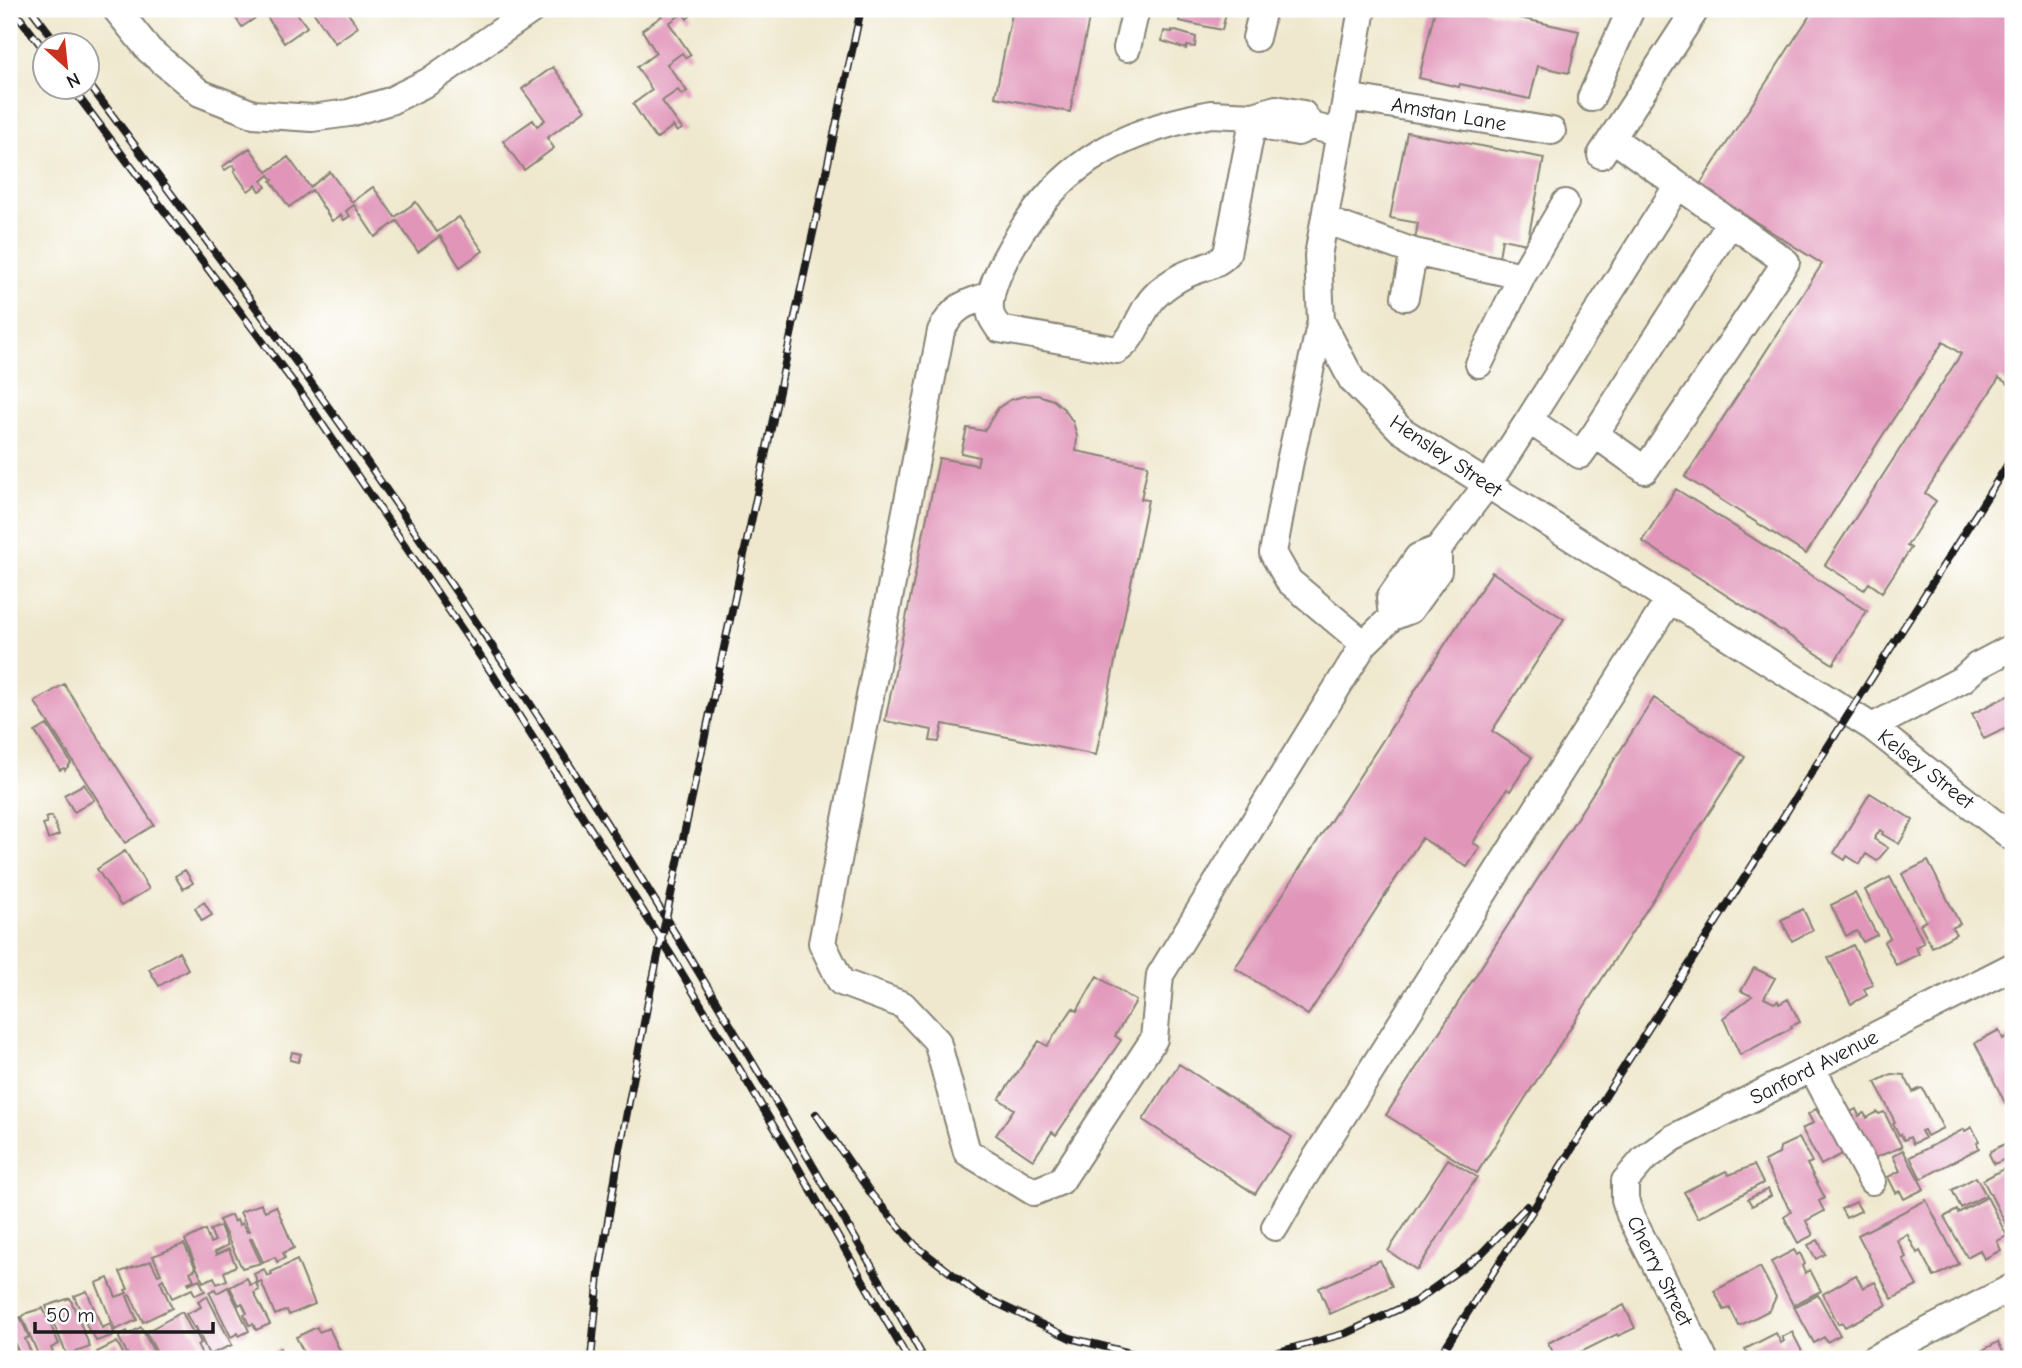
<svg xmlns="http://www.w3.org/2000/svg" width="2022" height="1368" font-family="'Comic Neue',sans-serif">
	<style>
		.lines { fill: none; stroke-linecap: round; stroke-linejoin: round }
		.stream { stroke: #77b9ec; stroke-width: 7 }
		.building { fill: #e195b9 }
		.minor-casing { stroke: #868275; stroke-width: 30 }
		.minor { stroke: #fff; stroke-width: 26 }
		.rail-casing { stroke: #1c1c1c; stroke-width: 8 }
		.rail { stroke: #fff; stroke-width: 5; stroke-dasharray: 16; stroke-linecap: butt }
		.labels { text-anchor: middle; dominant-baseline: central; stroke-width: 5; stroke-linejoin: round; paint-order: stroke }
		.street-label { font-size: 21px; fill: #1c1c1c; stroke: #fff }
	</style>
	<rect width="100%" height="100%" fill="#fff"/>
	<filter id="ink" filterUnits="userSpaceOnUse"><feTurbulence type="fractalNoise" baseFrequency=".0143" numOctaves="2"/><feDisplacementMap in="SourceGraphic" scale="14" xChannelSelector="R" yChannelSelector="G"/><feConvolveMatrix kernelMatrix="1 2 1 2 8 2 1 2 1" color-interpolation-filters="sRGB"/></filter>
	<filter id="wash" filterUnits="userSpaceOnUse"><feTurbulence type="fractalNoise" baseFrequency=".00686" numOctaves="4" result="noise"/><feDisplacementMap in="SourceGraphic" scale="28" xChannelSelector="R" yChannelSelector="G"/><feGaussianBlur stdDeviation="1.57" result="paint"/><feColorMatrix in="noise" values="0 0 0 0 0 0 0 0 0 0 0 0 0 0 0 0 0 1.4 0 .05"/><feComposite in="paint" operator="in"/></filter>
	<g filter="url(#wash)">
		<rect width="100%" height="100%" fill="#efe8ce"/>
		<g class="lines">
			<path class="stream" d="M9,26L12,24"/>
		</g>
		<g id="blocks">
			<path class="building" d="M229,9H294L307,27L284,43L264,12L242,27Z
				M311,9H345L358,27L335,43Z
				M656,9H686L691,15L687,19L683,13L669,23L691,55L686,58L682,53L667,64L687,91L682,95L678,90L662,101L682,129L677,132L673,126L656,139L633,104L652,90L637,67L656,53L642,30L662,16Z
				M1013,9H1091L1070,112L995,97Z
				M1181,9H1227L1222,30L1179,21Z
				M1435,9H1479L1579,31L1569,73L1538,66L1530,99L1460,84L1459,87L1419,78Z
				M1814,9H2013V380L2010,385L1999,378L1925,493L1936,501L1907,546L1911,548L1882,592L1869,583L1864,590L1825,565L1961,354L1943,342L1806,554L1685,477L1822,264L1699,186Z
				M1172,30L1196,37L1195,47L1187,46L1186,49L1162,41L1164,31L1172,32Z
				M553,67L585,110L547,138L554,148L524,170L503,141L533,120L537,126L545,120L522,89Z
				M1407,132L1544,158L1527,244L1502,239L1499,257L1415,240L1418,223L1390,218Z
				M250,148L267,172L288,157L310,187L330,172L352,202L373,187L395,217L416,202L437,232L459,217L483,251L460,267L440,236L418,252L397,221L375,237L354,205L346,211L350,216L344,220L341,215L332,221L312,190L289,207L271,181L273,180L269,175L262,181L266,187L260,191L256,185L248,191L234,171L236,169L233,165L225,170L222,167Z
				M1038,395L1053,400L1064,409L1073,422L1077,436L1076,451L1148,465L1141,499L1148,500L1096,755L943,724L939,742L930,741L932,730L885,721L939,458L977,465L979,457L961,453L967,428L984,431L998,408L1010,400L1024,396Z
				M1676,489L1867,611L1833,664L1642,541Z
				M1492,572L1564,619L1492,731L1532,757L1510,791L1507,789L1473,843L1480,847L1467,867L1422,838L1308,1015L1235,968Z
				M64,684L154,825L125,843L35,702Z
				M2013,693V725L1984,739L1972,714Z
				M1654,698L1745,757L1477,1173L1386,1115Z
				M47,725L71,763L65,770L64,768L60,770L35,732Z
				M84,784L94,800L74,812L64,795Z
				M1870,793L1913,820L1899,844L1882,834L1883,832L1880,830L1874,839L1888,848L1877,861L1866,854L1860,864L1847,856L1845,860L1834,853Z
				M52,816L59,835L48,839L43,824L47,823L46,818Z
				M125,851L149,889L121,906L97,869Z
				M1928,861L1960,924L1952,928L1956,934L1932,947L1920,924L1926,921L1902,874Z
				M185,870L193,883L183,889L175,876Z
				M1890,877L1924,943L1915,947L1919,954L1896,965L1884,942L1890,938L1865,890Z
				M1855,893L1877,935L1863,942L1857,931L1846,936L1831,905Z
				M204,902L212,915L202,921L195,908Z
				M1803,909L1813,930L1792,941L1781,920Z
				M1853,945L1873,985L1864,989L1867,995L1851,1004L1828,958Z
				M179,952L188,969L159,986L149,969Z
				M1754,968L1775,978L1764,998L1774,1003L1778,1001L1779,1004L1788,999L1800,1022L1791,1026L1792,1028L1740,1055L1723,1018L1752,996L1741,991Z
				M1097,976L1136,1001L1115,1036L1121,1040L1056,1135L1052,1132L1033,1160L996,1135L1014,1109L999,1099L1039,1041L1047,1046L1073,1008L1077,1011Z
				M1999,1030L2003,1039L2013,1034V1102L2006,1105L1975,1043Z
				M292,1052L301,1054L298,1062L290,1060Z
				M1179,1064L1292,1137L1255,1194L1143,1120Z
				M1891,1074L1904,1075L1913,1092L1921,1088L1923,1089L1943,1128L1927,1136L1924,1130L1921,1131L1925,1138L1913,1144L1910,1137L1904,1140L1901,1134L1899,1135L1893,1123L1895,1122L1875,1082Z
				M1816,1109L1822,1119L1831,1114L1850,1150L1821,1165L1802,1129L1813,1123L1808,1114Z
				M1856,1109L1859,1116L1864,1113L1867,1118L1877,1112L1879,1114L1884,1112L1902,1147L1869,1160L1842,1116Z
				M1972,1127L1979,1141L1977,1143L1979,1148L1921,1179L1910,1157L1964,1129L1965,1131Z
				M1799,1138L1812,1162L1807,1164L1825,1198L1819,1201L1824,1211L1806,1221L1813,1235L1798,1243L1784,1217L1791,1212L1764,1161L1779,1154L1780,1147Z
				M2012,1140L2013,1156L1994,1164L1989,1154L1991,1151Z
				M1903,1150L1924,1189L1904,1199L1900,1191L1896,1193L1888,1177L1900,1171L1893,1156Z
				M1448,1159L1477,1177L1417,1270L1388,1251Z
				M2013,1164V1238L1983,1180Z
				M1754,1165L1763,1183L1698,1218L1684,1192L1726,1171L1729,1175Z
				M1976,1177L1986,1195L1961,1208L1952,1190Z
				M1768,1189L1771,1196L1752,1206L1748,1199Z
				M1987,1197L2007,1236L1997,1241L2001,1250L1984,1259L1980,1250L1967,1257L1944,1217L1957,1210L1958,1213Z
				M1926,1200L1959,1264L1934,1277L1920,1251L1917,1253L1907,1234L1897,1240L1906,1257L1903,1259L1917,1286L1892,1299L1858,1235Z
				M1856,1202L1861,1211L1846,1218L1841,1209Z
				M261,1204L265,1211L276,1206L294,1248L283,1253L285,1258L277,1262L275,1257L263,1262L252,1238L250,1239L261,1263L242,1268L219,1220L231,1215L234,1222L237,1220L239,1225L242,1223L247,1232L249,1231L240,1212Z
				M220,1226L228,1245L215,1252L216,1255L229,1249L236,1266L224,1272L227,1280L217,1284L214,1277L203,1282L185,1240L205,1230L210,1243L215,1241L210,1230Z
				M1818,1240L1825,1254L1816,1259L1808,1245Z
				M184,1244L196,1269L190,1272L194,1280L188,1282L189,1284L199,1279L205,1291L195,1295L192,1289L172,1298L163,1279L160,1281L172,1308L143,1322L130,1295L127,1296L137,1320L115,1330L96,1283L108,1278L116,1297L127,1293L125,1290L128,1289L120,1272L151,1261L158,1275L161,1274L153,1256Z
				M1794,1250L1797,1255L1800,1253L1805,1264L1802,1266L1805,1273L1810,1270L1821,1291L1793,1305L1771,1262Z
				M297,1260L315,1304L289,1315L287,1310L275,1315L261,1281L258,1283L254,1274L264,1269L267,1276L272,1274L271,1272Z
				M1380,1260L1392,1286L1330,1314L1319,1288Z
				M1760,1267L1776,1297L1770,1310L1739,1326L1730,1308L1724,1310L1714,1291Z
				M1856,1275L1863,1288L1875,1282L1887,1305L1845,1327L1842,1322L1838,1324L1823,1294Z
				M247,1278L250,1285L256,1283L259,1290L254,1293L270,1324L256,1330L253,1324L249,1325L244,1314L247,1313L242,1303L239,1305L230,1287Z
				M228,1287L249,1331L239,1336L238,1333L231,1337L209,1292L215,1289L217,1293Z
				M87,1291L102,1328L110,1324L115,1335L96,1341L92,1332L90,1333L74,1296Z
				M1818,1295L1840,1335L1827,1342L1824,1337L1814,1343L1794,1307Z
				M207,1296L232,1345L209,1355L196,1327L194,1328L186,1314L201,1307L198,1301Z
				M70,1298L90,1347L67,1355L46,1306Z
				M1624,1305L1635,1328L1618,1336L1617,1334L1567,1359H1557L1548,1343Z
				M43,1308L59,1344L51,1348L56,1359H40L22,1317L27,1313Z
				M182,1312L193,1333L195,1331L201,1343L197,1345L202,1355L193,1359H130L119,1338L120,1335L127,1331L129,1334L141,1327L157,1358L159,1357L146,1332Z
				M20,1317L29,1337L25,1339L34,1359H22L9,1332V1322Z
				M317,1327L319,1332L329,1328L344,1359H304L302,1356L305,1355L296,1337Z
				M1792,1332L1806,1359H1751L1745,1349L1776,1333L1781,1343L1784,1341L1782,1337Z
				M9,1336L19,1359H9Z
				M117,1342L126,1359H101L97,1352Z
				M1998,1342L2007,1359H1981L1977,1353Z
				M280,1348L283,1356L287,1354L290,1359H270L268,1354Z"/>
		</g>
	</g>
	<g filter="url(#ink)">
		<use href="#blocks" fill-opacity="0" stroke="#868275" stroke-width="2"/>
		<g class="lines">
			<defs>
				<path id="minor" d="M116,9L149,50L200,93L253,114L312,118L349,113L390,101L428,82L533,9
					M1362,9L1318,256L1321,321L1352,380L1401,430L1872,727L2013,838
					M1256,38L1263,9
					M1127,48L1136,9
					M1346,97L1552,131
					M1591,98L1631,9
					M1211,114L1254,116L1227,254C1214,268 1196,268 1179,278C1172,282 1163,288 1157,294C1139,310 1137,338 1117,350L999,329C997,325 992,319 991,315C986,298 998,273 1005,259C1053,169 1112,133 1211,114Z
					M1311,126L1303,114L1276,109L1254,116L1272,128L1287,130L1298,132L1311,126L1340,133
					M1612,138L1786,262L1645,470L1595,434L1580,455L1529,420L1678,185
					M1601,155L1696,9
					M1325,220L1414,252L1522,276L1479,364
					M1522,276L1565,203
					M991,295C965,303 954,306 941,331L822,943L841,982L903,1005L937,1041L967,1152L1034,1192L1061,1181L1154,1039L1160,975L1364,644L1392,617
					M1405,297L1414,252
					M1321,321L1289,466L1273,553L1289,581L1364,644
					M1595,434L1731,222
					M1438,549V571L1410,610L1392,617L1390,598L1418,557L1438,549L1487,485L1529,420
					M1872,727L1963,679L1977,666L2013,647
					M1812,1068L1872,1181
					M1275,1227L1302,1180L1669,600
					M1704,1359L1630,1215L1625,1199V1181L1644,1159L1673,1138L2013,966
					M1873,1359L2013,1287"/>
			</defs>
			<use href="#minor" class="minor-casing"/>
			<use href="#minor" class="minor"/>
			<defs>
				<path id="rail" d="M13,9L46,52
					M31,9L59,46
					M88,83C163,183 239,283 312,384C492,636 659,898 813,1166C850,1230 889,1294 924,1359
					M72,88L299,390L493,675L674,960L785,1145L908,1359
					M816,1114L872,1195L916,1246L978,1294L1070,1338L1138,1355L1203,1359L1267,1355L1347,1333L1416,1301L1480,1255L1527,1206
					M591,1359L599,1274L620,1149L648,1002L861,9
					M1438,1359L2013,456"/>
			</defs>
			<use href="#rail" class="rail-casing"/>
			<use href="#rail" class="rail"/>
		</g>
	</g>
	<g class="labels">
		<g class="street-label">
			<text transform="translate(1449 114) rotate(10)">Amstan Lane</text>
			<text transform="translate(1446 456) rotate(34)">Hensley Street</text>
			<text transform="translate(1926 769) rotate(38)">Kelsey Street</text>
			<text transform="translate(1814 1067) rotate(-27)">Sanford Avenue</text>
			<text transform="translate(1660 1271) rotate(63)">Cherry Street</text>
		</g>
	</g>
	<rect width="2022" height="1368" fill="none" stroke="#fff" stroke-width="35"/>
	<g transform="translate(66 66) rotate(153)"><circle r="33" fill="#ffffff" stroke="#a4a4a4" stroke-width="2"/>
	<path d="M0-5L12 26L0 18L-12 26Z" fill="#c8321e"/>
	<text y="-10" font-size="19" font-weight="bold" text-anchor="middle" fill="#1c1c1c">N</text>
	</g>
	<path d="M35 1322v10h178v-10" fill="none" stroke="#1c1c1c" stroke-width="3.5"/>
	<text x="46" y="1322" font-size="21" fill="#1c1c1c" stroke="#ffffff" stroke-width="5" paint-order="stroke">50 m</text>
</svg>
